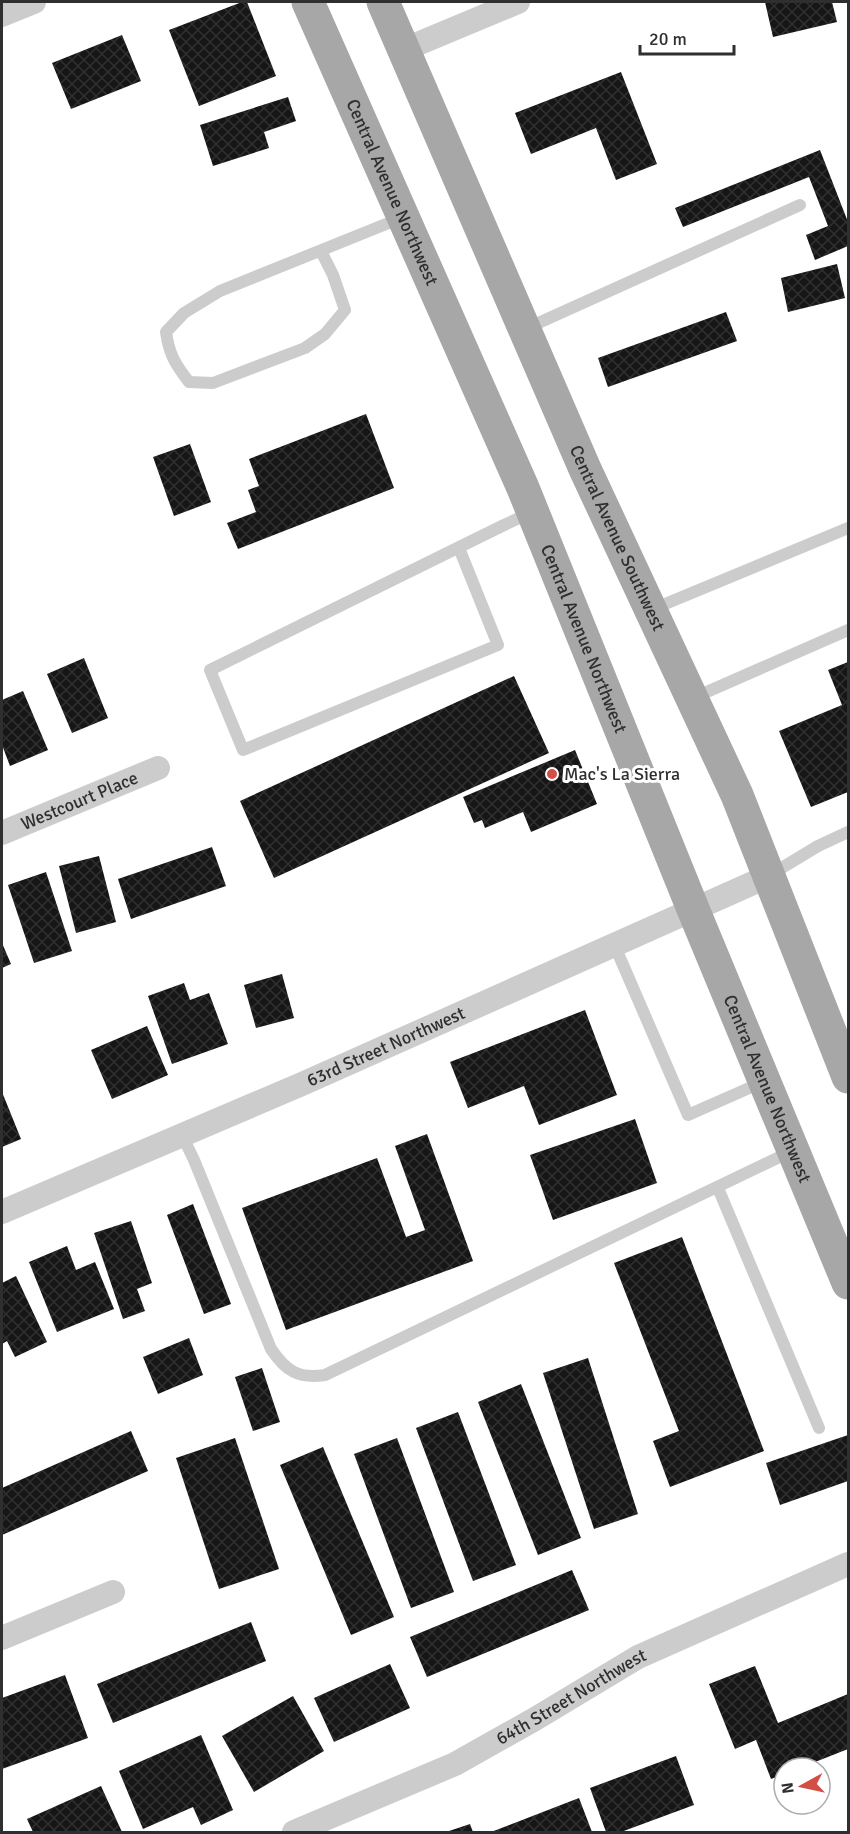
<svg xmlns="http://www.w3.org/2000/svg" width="850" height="1834" font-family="Signika,sans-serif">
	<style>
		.building { fill: url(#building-cross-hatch) }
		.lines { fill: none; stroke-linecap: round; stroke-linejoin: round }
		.service { stroke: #ccc; stroke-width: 12 }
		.minor { stroke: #ccc; stroke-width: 24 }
		.primary { stroke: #a7a7a7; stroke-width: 33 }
		.poi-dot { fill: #d34e43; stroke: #fff; stroke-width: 2 }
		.labels { text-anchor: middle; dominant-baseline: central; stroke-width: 6; stroke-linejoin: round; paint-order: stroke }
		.street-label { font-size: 18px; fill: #2f2f2f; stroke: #fff }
		.poi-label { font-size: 18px; fill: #2f2f2f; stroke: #fff; text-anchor: start }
	</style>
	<defs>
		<pattern id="building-cross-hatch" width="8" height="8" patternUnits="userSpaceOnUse" patternTransform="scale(1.5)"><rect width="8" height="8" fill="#161616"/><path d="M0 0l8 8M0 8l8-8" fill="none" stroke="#303030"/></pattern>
	</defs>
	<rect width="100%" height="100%" fill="#fff"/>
	<path class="building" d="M242,2H247L276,76L199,106L169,30Z
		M765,2H832L837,22L773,37Z
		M122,35L141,81L71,109L52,63Z
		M621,72L657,164L616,180L596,128L531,154L515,113Z
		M288,97L296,121L264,132L269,148L213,166L200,125Z
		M820,150L848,222V246L815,260L806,235L828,226L809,177L683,227L675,208Z
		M837,264L845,298L788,312L781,278Z
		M726,312L737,341L608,387L598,358Z
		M366,414L394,488L238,549L227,523L256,512L248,490L259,486L249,459Z
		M190,444L211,502L174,516L153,457Z
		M84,658L108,718L72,733L47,674Z
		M848,662V792L811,807L779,731L842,705L828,670Z
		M514,676L549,753L274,878L240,801Z
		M23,691L48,750L10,766L2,745V700Z
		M575,750L597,804L531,832L523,812L485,828L482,820L474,823L463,797Z
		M212,847L226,886L131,919L118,879Z
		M99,856L116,922L76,933L59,866Z
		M46,872L72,951L34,963L8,885Z
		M2,943L11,964L2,968Z
		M282,974L294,1018L256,1028L244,985Z
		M184,983L190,1000L209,993L228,1044L172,1064L148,996Z
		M585,1010L617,1095L539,1125L524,1086L468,1108L450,1062Z
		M147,1026L168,1075L112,1099L91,1050Z
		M2,1092L21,1139L2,1147Z
		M635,1119L657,1183L553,1220L530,1155Z
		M427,1134L473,1261L286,1330L242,1208L377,1158L406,1237L425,1230L395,1146Z
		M193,1204L231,1304L204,1314L167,1215Z
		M131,1221L152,1283L137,1289L145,1311L123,1319L94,1233Z
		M682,1237L764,1451L670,1487L653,1441L679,1431L614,1263Z
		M67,1246L76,1270L95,1262L114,1309L57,1332L29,1262Z
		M16,1276L47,1342L15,1357L7,1341L2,1344V1283Z
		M189,1338L203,1375L158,1394L143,1357Z
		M588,1358L638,1514L594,1529L543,1373Z
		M262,1368L280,1422L253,1431L235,1377Z
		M521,1384L581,1538L538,1555L478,1402Z
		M458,1412L516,1565L473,1581L416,1428Z
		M131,1431L148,1471L2,1535V1488Z
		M848,1435V1481L780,1505L766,1463Z
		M235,1438L279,1569L219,1589L176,1458Z
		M397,1438L454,1592L411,1608L354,1454Z
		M323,1447L394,1617L351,1635L280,1465Z
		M572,1570L589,1610L427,1677L410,1637Z
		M251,1622L266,1661L113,1723L97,1684Z
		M390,1664L410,1708L334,1742L314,1698Z
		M755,1666L778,1723L848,1694V1749L800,1768H784V1774L771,1779L756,1740L735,1749L709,1684Z
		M65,1675L88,1738L2,1769V1698Z
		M293,1696L324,1751L254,1792L222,1736Z
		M201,1735L233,1810L201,1825L193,1807L143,1829L119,1771Z
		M676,1756L694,1805L621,1832H606L590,1788Z
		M101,1786L122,1832H33L27,1819Z
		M579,1798L592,1832H491Z
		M470,1824L473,1832H446Z"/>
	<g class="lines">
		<path class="service" d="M321,251L333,275L345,310L325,334L305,348L213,383L189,382C175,364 169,354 166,332L184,313L220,291L401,218
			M525,329L800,205
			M459,548L498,645L243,750L210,670L502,526L532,512
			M653,609L848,528
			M693,698L848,630
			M770,875L818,846L848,832
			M614,944L688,1115L763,1082
			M182,1135L194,1160L271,1349C286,1371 298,1379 325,1375L792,1151
			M718,1188L819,1428"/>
		<g class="minor">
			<path d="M2,15L34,2"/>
			<path d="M403,50L518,2"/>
			<path id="s1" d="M2,833L158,768"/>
			<path id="s2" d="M2,1212L302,1084L769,876"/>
			<path d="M2,1638L113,1592"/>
			<path id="s3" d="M294,1832L455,1764L535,1719L638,1657L848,1564"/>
		</g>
		<g class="primary">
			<path id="s4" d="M308,2L523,488L693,909L848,1283"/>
			<path id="s5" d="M383,2L585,469L737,795L848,1077"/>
		</g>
	</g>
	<circle class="poi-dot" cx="552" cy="774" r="6"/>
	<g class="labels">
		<g class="street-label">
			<text stroke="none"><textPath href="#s4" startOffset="208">Central Avenue Northwest</textPath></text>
			<text stroke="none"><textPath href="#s5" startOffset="585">Central Avenue Southwest</textPath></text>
			<text stroke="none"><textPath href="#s4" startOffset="694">Central Avenue Northwest</textPath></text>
			<text stroke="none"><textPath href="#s1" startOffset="84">Westcourt Place</textPath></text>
			<text stroke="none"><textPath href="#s2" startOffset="418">63rd Street Northwest</textPath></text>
			<text stroke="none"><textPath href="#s4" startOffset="1180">Central Avenue Northwest</textPath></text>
			<text stroke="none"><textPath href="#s3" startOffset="309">64th Street Northwest</textPath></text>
		</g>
		<g class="poi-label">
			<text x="564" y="774">Mac's La Sierra</text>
		</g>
	</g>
	<rect width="850" height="1834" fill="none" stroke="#2f2f2f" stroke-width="6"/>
	<g transform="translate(802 1786) rotate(262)"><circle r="28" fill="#ffffff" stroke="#acacac" stroke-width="1.5"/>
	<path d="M0-4.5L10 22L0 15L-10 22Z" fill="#d34e43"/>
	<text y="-9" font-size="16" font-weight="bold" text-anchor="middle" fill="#2f2f2f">N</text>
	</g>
	<path d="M640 45v9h94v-9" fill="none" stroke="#2f2f2f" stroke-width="3"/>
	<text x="649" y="45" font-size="18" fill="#2f2f2f" stroke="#ffffff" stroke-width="4.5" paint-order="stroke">20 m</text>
</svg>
